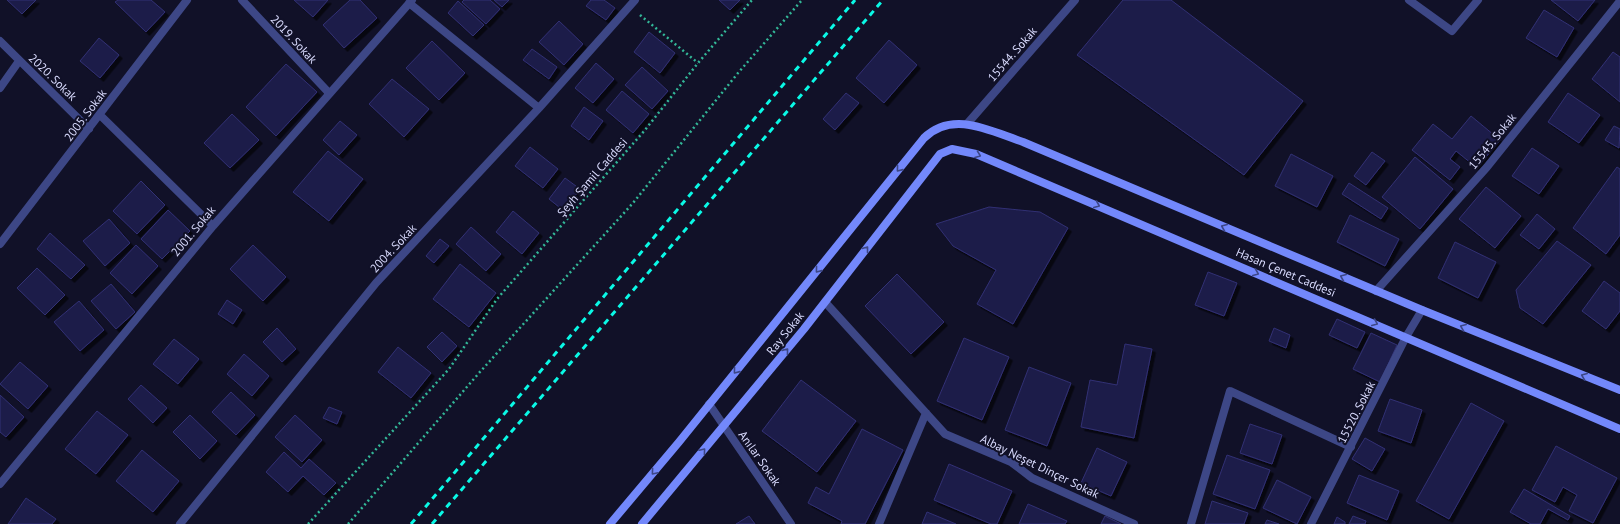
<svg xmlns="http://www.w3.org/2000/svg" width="1620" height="524" font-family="'PT Sans',sans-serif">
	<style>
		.building { fill: #1e1d49; stroke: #313074; filter: url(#shadow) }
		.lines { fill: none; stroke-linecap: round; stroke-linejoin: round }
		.path { stroke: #33b898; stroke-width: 2.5; stroke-dasharray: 2 3; stroke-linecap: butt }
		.street { stroke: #3d4786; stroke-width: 8 }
		.secondary { stroke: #7388fb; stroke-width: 8 }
		.rail { stroke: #0af9e6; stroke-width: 3; stroke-dasharray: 6 5; stroke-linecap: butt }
		.oneway { stroke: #3d4787 }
		.labels { text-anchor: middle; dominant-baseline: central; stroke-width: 4; stroke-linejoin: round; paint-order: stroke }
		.street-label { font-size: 12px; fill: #d9dbfe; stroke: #111128 }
	</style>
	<defs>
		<filter id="shadow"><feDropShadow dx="3.5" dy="3.5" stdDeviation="0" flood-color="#0009"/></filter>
	</defs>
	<rect width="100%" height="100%" fill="#111128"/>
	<path class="building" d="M7,0H36L22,14Z
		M118,0H151L165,12L146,32L115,2Z
		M294,0H328L313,17Z
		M350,0H360L377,18L344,48L323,25Z
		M464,0H490L500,9L486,24L462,2Z
		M494,0H509L502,7Z
		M591,0H604L615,8L606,20L586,6Z
		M719,0H740L730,10Z
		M1123,0H1171L1303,101L1244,175L1077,55Z
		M1551,0H1595L1578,21Z
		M458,1L484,25L473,36L448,13Z
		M1544,10L1574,28L1557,57L1526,38Z
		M559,21L583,44L564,65L539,42Z
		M649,32L675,53L660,73L634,52Z
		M99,38L119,55L100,78L80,61Z
		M889,40L917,65L884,103L856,78Z
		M432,41L465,73L439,100L406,68Z
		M532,49L557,67L549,79L523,60Z
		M1613,52L1620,57V102L1592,79Z
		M596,63L614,79L593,103L575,88Z
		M286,64L317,92L276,136L246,107Z
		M642,67L668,91L652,109L625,85Z
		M392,79L429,109L404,137L369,104Z
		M622,91L649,114L633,133L606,110Z
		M846,93L859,103L835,130L823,119Z
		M1568,93L1600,115L1579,143L1548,122Z
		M584,107L603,121L589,140L571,126Z
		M232,114L259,140L230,168L204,143Z
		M1471,116L1500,140L1477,168L1456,151L1450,159L1460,167L1450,180L1412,150L1433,124L1452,139Z
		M340,121L357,135L339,155L323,140Z
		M1614,126L1620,129L1619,148L1605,140Z
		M530,147L558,169L543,188L515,166Z
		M1532,148L1559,166L1539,194L1512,176Z
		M328,151L363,179L329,221L293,192Z
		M1372,152L1385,161L1366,185L1354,176Z
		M1291,154L1333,176L1317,207L1275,186Z
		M1415,157L1453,189L1420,229L1382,197Z
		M1617,167L1620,169V235L1606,254L1573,228Z
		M565,178L580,189L564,211L549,199Z
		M141,181L165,205L137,234L113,211Z
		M1349,183L1388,208L1381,219L1342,194Z
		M1486,187L1521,216L1495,248L1459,219Z
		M989,207L1040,212L1068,228L1013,324L977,304L996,270L953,246L936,224Z
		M168,210L190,231L162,259L141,239Z
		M513,211L539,233L522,254L496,232Z
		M1537,214L1555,229L1539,249L1520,235Z
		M1350,215L1399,239L1385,266L1337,242Z
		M109,219L130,243L105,266L83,241Z
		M471,227L501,254L486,271L456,244Z
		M50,233L85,265L71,279L37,249Z
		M440,239L449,246L434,263L426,256Z
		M1557,241L1591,265L1543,324L1520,308L1516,290Z
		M1455,242L1496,262L1478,298L1438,278Z
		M136,245L158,266L132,294L110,273Z
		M253,245L286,277L263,301L230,269Z
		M460,264L496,293L469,327L433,299Z
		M37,268L65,295L45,315L17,288Z
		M1208,272L1237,283L1224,316L1195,305Z
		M897,274L944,322L911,354L865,306Z
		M1604,281L1620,293V311L1606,329L1582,311Z
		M111,284L135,312L116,329L91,301Z
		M227,300L242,310L233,324L218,314Z
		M79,301L104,330L80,351L54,322Z
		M1337,319L1365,332L1357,348L1329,335Z
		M277,328L296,349L282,362L263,342Z
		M1274,328L1290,335L1286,348L1269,341Z
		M442,332L457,346L442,362L427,347Z
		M1371,333L1397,345L1380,382L1353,369Z
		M964,338L1009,357L982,420L937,401Z
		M174,339L199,359L178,384L153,364Z
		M1125,344L1152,349L1134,438L1081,427L1090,380L1117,385Z
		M398,347L431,373L411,398L378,372Z
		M244,354L269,376L252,396L227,374Z
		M20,362L48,386L28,409L0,384Z
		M1029,367L1071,383L1047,446L1005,430Z
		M801,380L856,421L817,472L762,431Z
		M141,385L167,408L153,423L128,399Z
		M231,392L255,415L236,435L212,412Z
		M0,395L24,417L6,437L0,432Z
		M1390,399L1422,410L1411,443L1378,431Z
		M1471,403L1504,421L1449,519L1416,501Z
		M329,407L342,412L337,424L323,418Z
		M97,411L128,435L96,474L65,449Z
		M190,415L217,441L200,459L173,432Z
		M295,415L322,440L302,462L275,437Z
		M1250,424L1282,435L1272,464L1240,453Z
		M862,429L903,450L865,524H841L842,521L808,503L816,487L829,494Z
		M1365,438L1385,449L1372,471L1352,459Z
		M1556,446L1617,478L1593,523L1569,511L1577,495L1563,487L1555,502L1532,490Z
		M1097,448L1127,462L1111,496L1081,483Z
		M142,450L179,481L153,512L116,481Z
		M284,452L301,468L309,459L336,483L324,495L303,476L288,492L266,472Z
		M1227,455L1270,470L1255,509L1213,494Z
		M949,464L1012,491L997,524H991L934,500Z
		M1359,475L1399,491L1387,520L1347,503Z
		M1277,480L1311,497L1297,524L1263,508Z
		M1524,489L1570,516L1568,520L1548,509L1540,524H1531L1510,512Z
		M26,498L56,519L52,524H8Z
		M1212,501L1248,513L1244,524H1205Z
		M1028,504L1067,521L1065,524H1019Z
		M927,512L956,524H922Z
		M749,516L755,524H736Z
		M1105,516L1121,524H1101Z
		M1353,516L1366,521L1365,524H1349Z
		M1337,517L1345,522V524H1334Z
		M1267,520L1279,524H1265Z"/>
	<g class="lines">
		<path class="path" d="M640,15L698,63
			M308,524L449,369L497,299L645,130L698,63L752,0
			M348,524L479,373L633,203L738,73L802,0"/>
		<path class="street" d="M242,0L329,93
			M1409,0L1452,31L1478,0
			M409,3L539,108
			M0,41L89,129
			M0,88L19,61
			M100,115L213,226
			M967,124L1075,0
			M0,244L187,0
			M1376,291L1487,167L1620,1
			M825,302L945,434L1011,462L1032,478L1134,524
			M709,404L791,524
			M0,484L213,226L412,0
			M180,524L376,283L539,108L635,0
			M879,524L926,413
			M1191,524L1230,391L1351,447
			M1311,524L1406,337L1422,310"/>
		<path class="secondary" d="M610,524L679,442L924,138C953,110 990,131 1023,142L1422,310L1620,390
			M642,524L804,329L940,154L952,149L976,154L1620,429"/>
		<path class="rail" d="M411,524L855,0
			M432,524L883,0"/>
	</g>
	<defs><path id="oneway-chevron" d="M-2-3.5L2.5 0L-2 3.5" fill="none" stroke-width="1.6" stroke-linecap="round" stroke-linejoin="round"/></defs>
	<g class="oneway">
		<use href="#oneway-chevron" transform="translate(978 155) rotate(21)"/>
		<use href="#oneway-chevron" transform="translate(899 169) rotate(129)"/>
		<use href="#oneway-chevron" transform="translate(1097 205) rotate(23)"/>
		<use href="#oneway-chevron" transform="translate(1224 227) rotate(-157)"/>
		<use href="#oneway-chevron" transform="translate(866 249) rotate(-52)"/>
		<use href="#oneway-chevron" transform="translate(818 270) rotate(129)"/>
		<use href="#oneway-chevron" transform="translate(1256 273) rotate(23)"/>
		<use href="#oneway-chevron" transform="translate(1343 277) rotate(-157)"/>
		<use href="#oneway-chevron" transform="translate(1375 323) rotate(23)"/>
		<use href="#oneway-chevron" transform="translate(1463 327) rotate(-158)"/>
		<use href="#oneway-chevron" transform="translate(786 351) rotate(-51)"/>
		<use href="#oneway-chevron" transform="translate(736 371) rotate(129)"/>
		<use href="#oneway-chevron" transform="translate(1584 376) rotate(-158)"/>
		<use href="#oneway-chevron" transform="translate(703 451) rotate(-50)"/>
		<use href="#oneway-chevron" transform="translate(654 472) rotate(130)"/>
	</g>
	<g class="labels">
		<g class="street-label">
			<text transform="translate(294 39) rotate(47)">2019. Sokak</text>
			<text transform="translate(1012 54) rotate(-49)">15544. Sokak</text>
			<text transform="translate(53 77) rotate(44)">2020. Sokak</text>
			<text transform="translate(85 115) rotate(-53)">2005. Sokak</text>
			<text transform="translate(1492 141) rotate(-51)">15545. Sokak</text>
			<text transform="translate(592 177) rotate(-49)">Şeyh Şamil Caddesi</text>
			<text transform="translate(193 231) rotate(-50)">2001. Sokak</text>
			<text transform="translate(393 248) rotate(-47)">2004. Sokak</text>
			<text transform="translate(1286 272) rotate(23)">Hasan Çenet Caddesi</text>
			<text transform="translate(785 333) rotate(-51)">Ray Sokak</text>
			<text transform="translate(1356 412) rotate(-63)">15520. Sokak</text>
			<text transform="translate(760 458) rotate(55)">Anılar Sokak</text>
			<text transform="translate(1040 466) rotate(26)">Albay Neşet Dinçer Sokak</text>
		</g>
	</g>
</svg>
